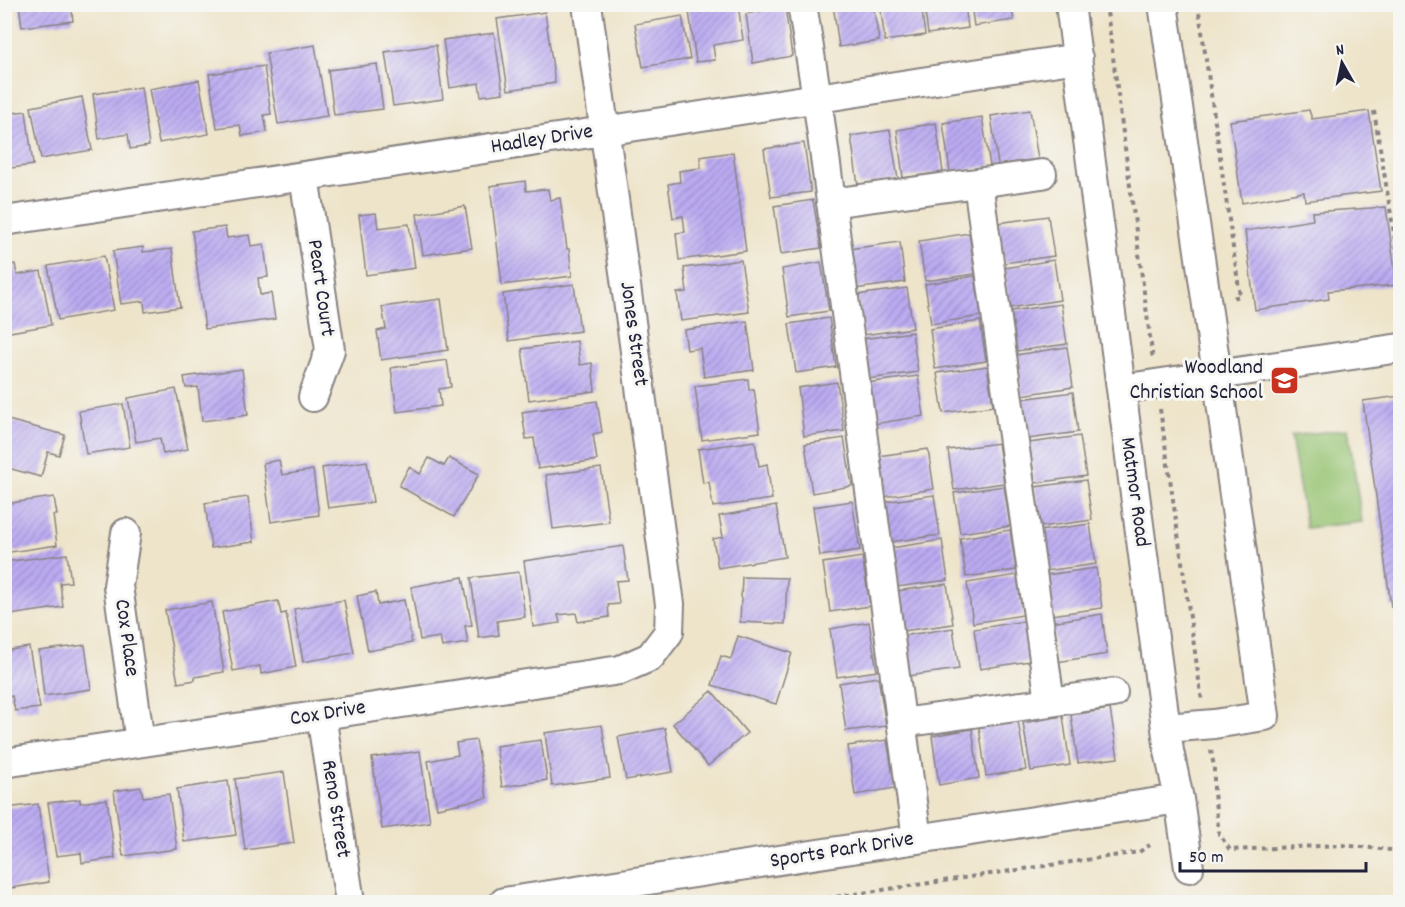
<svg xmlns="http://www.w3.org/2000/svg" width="1405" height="907" font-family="Dekko,sans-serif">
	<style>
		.pitch { fill: #95c270; stroke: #5c7256; stroke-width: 1.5 }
		.building { fill: url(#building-hatch) }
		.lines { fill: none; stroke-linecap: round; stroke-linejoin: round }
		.minor-casing { stroke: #888382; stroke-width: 32 }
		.path { stroke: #888382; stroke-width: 4; stroke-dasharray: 4.5 4.5; stroke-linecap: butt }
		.minor { stroke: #fff; stroke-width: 28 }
		.labels { text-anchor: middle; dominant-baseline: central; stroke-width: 6; stroke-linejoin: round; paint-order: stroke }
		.street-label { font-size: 22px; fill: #22223b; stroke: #f6f6f2 }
		.poi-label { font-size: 22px; fill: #22223b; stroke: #f6f6f2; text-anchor: end }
	</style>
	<defs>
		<pattern id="building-hatch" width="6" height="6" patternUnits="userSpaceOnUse" patternTransform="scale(1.5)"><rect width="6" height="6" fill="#bcabf2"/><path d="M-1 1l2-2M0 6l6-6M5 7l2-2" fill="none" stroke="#988bc5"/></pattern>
	</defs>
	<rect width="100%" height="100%" fill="#f6f6f2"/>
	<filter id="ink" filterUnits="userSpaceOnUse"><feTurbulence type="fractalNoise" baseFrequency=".0167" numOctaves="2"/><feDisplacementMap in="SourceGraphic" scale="12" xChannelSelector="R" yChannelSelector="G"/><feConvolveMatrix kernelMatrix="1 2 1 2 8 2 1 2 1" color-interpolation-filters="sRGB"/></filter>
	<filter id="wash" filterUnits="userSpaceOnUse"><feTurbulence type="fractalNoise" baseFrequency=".008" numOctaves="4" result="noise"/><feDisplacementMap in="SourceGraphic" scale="24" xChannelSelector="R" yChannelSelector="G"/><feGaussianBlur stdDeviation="1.35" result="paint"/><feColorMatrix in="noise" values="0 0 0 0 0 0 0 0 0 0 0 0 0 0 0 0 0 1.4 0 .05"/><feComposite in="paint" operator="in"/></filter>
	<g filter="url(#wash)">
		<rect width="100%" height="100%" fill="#eee4ca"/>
		<path class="pitch" d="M1348,429L1362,522L1306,528L1291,436Z"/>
		<g id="blocks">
			<path class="building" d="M4,4H9L11,20L4,21Z
				M19,4H71L73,21L22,27Z
				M688,4H738L743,40L713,45L715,60L696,62Z
				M833,4H873L879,41L839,47Z
				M880,4H921L925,35L885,41Z
				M924,4H965L968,28L928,34Z
				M971,5H1011L1014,20L974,26Z
				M785,7L792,56L753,63L746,14Z
				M545,12L555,83L508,90L497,19Z
				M682,16L690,59L643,67L635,24Z
				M494,33L503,93L481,96L479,83L450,88L443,40Z
				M315,45L327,116L278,124L266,53Z
				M436,45L443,99L393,106L385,52Z
				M377,64L383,109L334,115L328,70Z
				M264,66L271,114L264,115L267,132L242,136L240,125L217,128L209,74Z
				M199,80L209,134L159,143L149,89Z
				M141,87L149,146L130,149L128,134L99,139L93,94Z
				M82,97L92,150L41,159L31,107Z
				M1030,110L1038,159L998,165L991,116Z
				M1309,110L1312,119L1369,111L1381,191L1305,201L1304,192L1242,203L1230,121Z
				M26,111L33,165L4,169V114Z
				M982,117L990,166L950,172L943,123Z
				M936,123L943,172L903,178L897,130Z
				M890,130L898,179L858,185L851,136Z
				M804,143L811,192L771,197L764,149Z
				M733,152L746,251L679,260L676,233L685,232L683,216L673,218L668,184L680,182L679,171L701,168L700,157Z
				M525,181L526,191L548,189L550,200L560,198L567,249H569L572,276L502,285L490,186Z
				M813,200L821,248L781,254L774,206Z
				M465,206L472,248L423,255L417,214Z
				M1386,207L1397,285L1328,291L1329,299L1255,310L1245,231L1313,220L1312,212Z
				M376,213L378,228L409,224L415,268L366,275L359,215Z
				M1048,216L1054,256L1004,263L998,223Z
				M225,227L227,238L249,235L251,246L264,244L268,277L258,278L260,295L271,293L275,319L205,329L192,231Z
				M969,233L975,274L925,281L919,241Z
				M900,242L905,282L855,289L849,249Z
				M143,247V252L172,249L180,307L145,312L144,301L121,304L113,251Z
				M104,256L114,310L58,320L48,266Z
				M741,260L749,312L681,321L677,293L687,292L684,268Z
				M1054,260L1060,300L1009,308L1004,268Z
				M821,262L829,311L789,317L782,269Z
				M15,264L17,275L41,271L51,325L4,333V266Z
				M975,276L981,316L931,324L925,284Z
				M574,284L580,331L509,341L503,294Z
				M907,288L913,328L863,335L857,295Z
				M441,299L448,350L381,360L377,331L386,329L382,307Z
				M1061,304L1067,344L1017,351L1011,311Z
				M829,318L836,367L796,373L789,324Z
				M747,321L754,370L704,377L700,348L687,350L684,330Z
				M980,321L986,361L935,369L930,329Z
				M912,332L918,372L868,379L862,339Z
				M577,341L580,365L592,363L595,391L529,400L522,349Z
				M1067,347L1073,387L1022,395L1016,355Z
				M447,360L451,387L439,389L441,406L397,412L391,368Z
				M987,366L993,406L943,413L937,373Z
				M242,369L248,415L202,421L198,387L186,388L184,377Z
				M918,376L924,416L874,424L867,383Z
				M748,379L749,390L754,389L760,432L702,440L695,386Z
				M837,382L844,431L804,436L798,388Z
				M176,389L188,449L163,454L160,438L136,442L128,398Z
				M1073,392L1078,432L1028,439L1022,399Z
				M1400,396V605L1391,607L1363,401Z
				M597,401L602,432L593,434L597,460L538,469L534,438L526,439L522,412Z
				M123,404L130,447L86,454L79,411Z
				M8,420L65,435L59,455L48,452L41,477L4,467V434Z
				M1080,436L1086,476L1035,483L1029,443Z
				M844,438L852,486L812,493L805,444Z
				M755,441L759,466L767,464L772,499L713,507L709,482L703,483L698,449Z
				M998,443L1004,483L954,490L948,450Z
				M928,449L934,489L884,497L878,456Z
				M429,458L444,466L449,458L479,474L454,517L399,486L409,467L420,474Z
				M279,460L282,475L313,470L319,515L271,522L263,463Z
				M367,461L373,502L328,508L322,468Z
				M601,468L609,522L553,529L546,475Z
				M1086,480L1092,520L1041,527L1035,487Z
				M1004,486L1010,526L960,533L954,493Z
				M934,495L940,535L890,542L884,502Z
				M54,497L57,515H53L57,545L4,553V504Z
				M248,497L254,542L211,548L205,503Z
				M852,501L860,550L820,556L813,507Z
				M776,506L785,557L718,568L713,539L723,537L719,516Z
				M1090,524L1096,564L1045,571L1039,531Z
				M1010,530L1016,570L966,577L960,538Z
				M942,540L948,580L897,587L891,548Z
				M623,546L628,580L616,581L619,604L608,605L609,617L578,622L576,613L558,615L560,623L533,627L524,561Z
				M67,554L71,582L60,583L63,607L10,615L4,573V562Z
				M862,557L870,606L830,612L823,563Z
				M1096,568L1102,608L1051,615L1046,575Z
				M519,572L525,617L497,621L499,635L479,638L471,578Z
				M1017,575L1023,615L973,623L967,583Z
				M463,577L472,625L465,626L468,643L442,647L440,637L420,640L411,587Z
				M742,577L787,578L785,624L740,622Z
				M947,584L953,624L903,631L897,591Z
				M376,592L378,605L404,600L412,643L368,651L357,596Z
				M344,600L354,653L303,662L294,609Z
				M278,601L281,614L286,613L296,667L261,674L260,666L233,671L222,612Z
				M212,602L224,672L195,677V680L178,683L165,610Z
				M1102,614L1107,654L1057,662L1051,622Z
				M1024,621L1030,661L980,669L974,629Z
				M869,622L877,671L837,677L830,629Z
				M953,628L959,669L908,676L902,636Z
				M738,636L792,653L776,704L712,685L721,656L731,659Z
				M85,645L91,689L44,696L39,651Z
				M29,647L40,708L15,711L12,696L4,698V651Z
				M878,677L886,726L846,731L839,683Z
				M712,691L747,733L708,766L673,724Z
				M1110,709L1118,758L1078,763L1071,715Z
				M1063,716L1070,765L1031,771L1023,723Z
				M1018,721L1026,770L986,776L979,727Z
				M602,725L610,778L552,786L545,733Z
				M665,728L673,772L626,780L618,737Z
				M972,729L979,778L939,785L932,736Z
				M476,740L487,798L437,808L428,761L458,755L456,743Z
				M541,740L547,780L502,787L496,746Z
				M887,740L895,788L855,795L848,746Z
				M420,751L430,822L382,829L372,758Z
				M284,772L294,843L245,850L235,779Z
				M228,781L236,835L184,842L177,789Z
				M141,787L143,797L169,794L177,849L123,856L114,791Z
				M80,799V803L107,799L115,858L82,863L81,853L56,856L48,803Z
				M38,804L49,882L4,889V819L8,818L7,808Z"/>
		</g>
	</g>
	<g filter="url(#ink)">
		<use href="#blocks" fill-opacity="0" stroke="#888382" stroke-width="1.5"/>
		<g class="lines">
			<defs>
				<path id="minor" d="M802,4L817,98L917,839
					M1070,4L1169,751L1179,799L1189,868
					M1163,4L1217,374L1265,716L1214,724L1166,728
					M304,176L330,350L313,397
					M978,183L1050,702
					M831,203L1042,174
					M4,221L604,131L1078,58
					M1121,389L1400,348
					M126,533L118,586L140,742
					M321,715L350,902
					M902,723L1113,693
					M4,763L620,670L650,657L669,632L670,604L587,4
					M504,902L1179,799"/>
			</defs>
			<use href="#minor" class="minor-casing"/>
			<path class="path" d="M1106,4L1153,360
				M1198,4L1240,296L1232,298
				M1374,111L1400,270
				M1160,409L1202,701
				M1211,750L1214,767V793L1219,834L1230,850L1342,845L1400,851
				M801,902L1139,852L1150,845"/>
			<use href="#minor" class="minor"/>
		</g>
	</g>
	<defs>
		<symbol id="school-square" viewBox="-11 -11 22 22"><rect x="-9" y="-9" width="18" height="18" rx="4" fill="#c8321e" stroke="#f6f6f2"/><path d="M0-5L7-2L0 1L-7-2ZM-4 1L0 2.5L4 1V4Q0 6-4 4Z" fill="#fff"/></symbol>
	</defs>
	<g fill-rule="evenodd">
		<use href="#school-square" x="1268" y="364" width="33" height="33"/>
	</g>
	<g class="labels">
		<g class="street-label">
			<text transform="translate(542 140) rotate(-9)">Hadley Drive</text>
			<text transform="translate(320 288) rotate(82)">Peart Court</text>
			<text transform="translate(633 334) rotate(82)">Jones Street</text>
			<text transform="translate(1134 492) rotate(82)">Matmor Road</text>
			<text transform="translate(126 638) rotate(82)">Cox Place</text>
			<text transform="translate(328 714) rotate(-9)">Cox Drive</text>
			<text transform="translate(335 809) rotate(81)">Reno Street</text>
			<text transform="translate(842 851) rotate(-9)">Sports Park Drive</text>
		</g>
		<g class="poi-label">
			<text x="1263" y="368">Woodland<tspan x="1263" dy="25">Christian School</tspan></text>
		</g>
	</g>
	<rect width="1405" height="907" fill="none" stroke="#f6f6f2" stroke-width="24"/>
	<g transform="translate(1342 63) rotate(351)" stroke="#f6f6f2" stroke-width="4.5" paint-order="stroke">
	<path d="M0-4.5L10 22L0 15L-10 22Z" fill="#22223b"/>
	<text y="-9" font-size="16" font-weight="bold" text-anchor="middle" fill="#22223b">N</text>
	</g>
	<path d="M1180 862v9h186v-9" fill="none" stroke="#22223b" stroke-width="3"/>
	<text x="1189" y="862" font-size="18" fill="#22223b" stroke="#f6f6f2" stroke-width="4.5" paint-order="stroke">50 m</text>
</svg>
